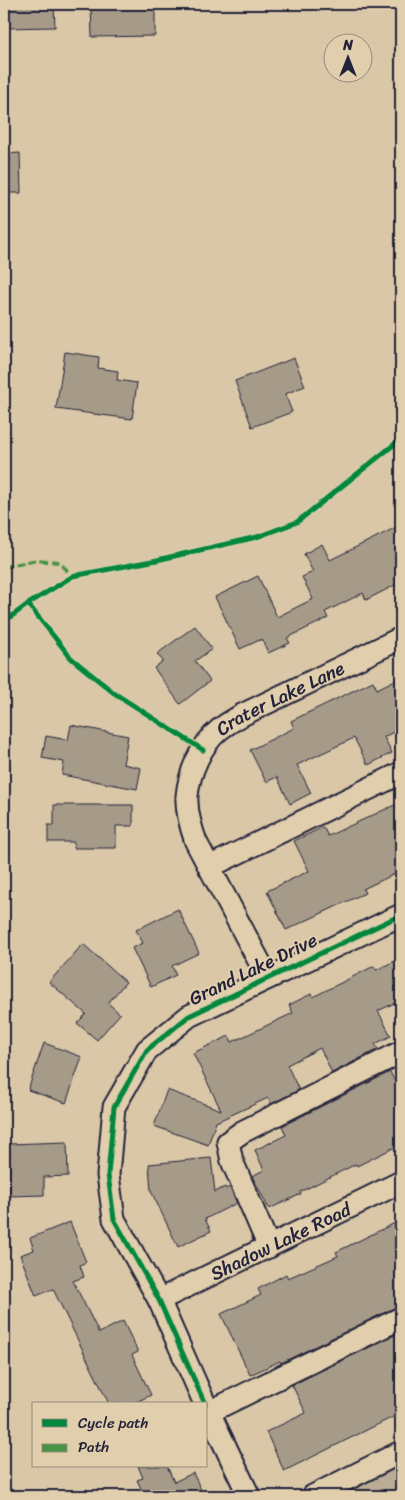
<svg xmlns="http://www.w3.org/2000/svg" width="405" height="1500" font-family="Sriracha,sans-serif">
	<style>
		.green { fill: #bbac96; stroke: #6e6768 }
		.building { fill: #a69a89; stroke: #22223b }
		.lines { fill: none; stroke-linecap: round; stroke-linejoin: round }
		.minor-casing { stroke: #22223b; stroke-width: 25 }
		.minor { stroke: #e1ceac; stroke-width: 21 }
		.quiet { stroke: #4a9344; stroke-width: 4; stroke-dasharray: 8 4; stroke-linecap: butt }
		.cycleway-casing { stroke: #e1ceac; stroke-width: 8 }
		.cycleway { stroke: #00873e; stroke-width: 5 }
		.labels { text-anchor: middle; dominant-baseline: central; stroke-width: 4.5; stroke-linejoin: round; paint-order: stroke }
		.street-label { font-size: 19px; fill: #22223b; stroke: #e1ceac }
	</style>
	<rect width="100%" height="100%" fill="#d9c7a7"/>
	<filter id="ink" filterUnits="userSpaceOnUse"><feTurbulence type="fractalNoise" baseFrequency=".02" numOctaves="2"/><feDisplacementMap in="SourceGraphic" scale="10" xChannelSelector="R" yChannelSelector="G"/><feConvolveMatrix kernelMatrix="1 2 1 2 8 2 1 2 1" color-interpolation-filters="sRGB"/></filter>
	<g filter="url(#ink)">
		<path class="green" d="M401,1466V1496H341Z"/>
		<path class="building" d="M4,4H54L55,27L4,28Z
			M91,4H155V36L92,37Z
			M20,153L21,193H4V154Z
			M65,352L99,357L98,368L118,371L117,380L137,383L132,419L56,409Z
			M294,358L305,386L285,394L292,412L252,427L235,381Z
			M401,525V582L366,600L363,593L325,612L328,618L287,638L290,643L268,653L262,639L240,649L215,597L258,576L277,617L313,599L302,577L313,572L304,554L322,544L330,560Z
			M195,626L212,649L195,661L210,681L180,704L154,668L163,661L157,654Z
			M401,677V728L384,737L392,753L368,765L354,738L297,765L311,793L290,804L277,777L266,782L250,750L294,728L291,721L373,681L377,689Z
			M71,725L128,736L123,764L141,768L137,789L62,775L64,762L42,758L46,736L68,740Z
			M401,802V871L363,889L365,893L286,930L267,891L309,871L294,841L323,827L328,836Z
			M54,805H133V826H116V848H74V842H48V825H54Z
			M178,909L199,953L172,966L176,975L151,987L132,948L143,943L136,930Z
			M83,944L126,982L108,1003L120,1014L97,1040L77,1023L86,1014L49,982Z
			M401,958V1000L378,1011L391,1036L375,1044L378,1049L332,1073L320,1048L287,1065L299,1090L271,1104L268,1098L216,1122L208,1145L154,1126L167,1090L221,1110L193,1053L229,1036L232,1042L293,1013L289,1005L311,994L313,997L374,966L376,970Z
			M44,1043L82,1057L66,1103L28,1090Z
			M390,1072L401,1093V1144L357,1166L356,1164L300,1192L301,1194L269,1209L252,1176L264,1170L255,1150L286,1135L282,1126Z
			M67,1142L68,1176L44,1177V1195L10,1196L8,1144Z
			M211,1158L215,1192L225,1187L226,1189L230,1187L237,1203L205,1219L211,1231L178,1247L151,1191L149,1164Z
			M401,1220V1306L396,1307L281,1363L280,1361L250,1375L221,1314L261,1295L258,1289L286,1274L288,1278L338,1256L336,1252Z
			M70,1222L86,1262L80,1265L84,1277L73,1281L99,1333L123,1321L138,1352L132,1355L151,1395L132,1404H109L53,1289L36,1296L20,1255L34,1250L30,1238Z
			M401,1332V1413L284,1471L266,1432L306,1413L292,1385Z
			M138,1466H167L174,1482L193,1473L204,1496H142L144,1495L137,1480L143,1478Z"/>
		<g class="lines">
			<defs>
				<g id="minor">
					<path d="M209,867L401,773"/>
					<path id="s1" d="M268,978L196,842C191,828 186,812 187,796C189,773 201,745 219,730C226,724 234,720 242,715L401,638"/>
					<path d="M269,1247L232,1161L228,1142L242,1132L401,1052"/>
					<path id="s2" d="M159,1300L401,1182"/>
					<path d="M205,1404L159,1300L114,1219L108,1175L114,1107L147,1050L189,1016L401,915"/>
					<path d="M206,1406L249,1496"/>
					<path d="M209,1412L401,1318"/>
					<path d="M313,1496L401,1452"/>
				</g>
			</defs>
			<use href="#minor" class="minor-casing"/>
			<use href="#minor" class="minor"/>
			<path class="quiet" d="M4,567L37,560L58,562L73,576"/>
			<defs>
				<path id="cycleway" d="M28,604L71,658L114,693L203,750
					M4,622L28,604L73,576L157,560L257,537L297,522L401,439
					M205,1404L159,1300L114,1219L108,1175L114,1107L147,1050L189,1016L401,915"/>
			</defs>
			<use href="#cycleway" class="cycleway-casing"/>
			<use href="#cycleway" class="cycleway"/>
		</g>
	</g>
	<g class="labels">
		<g class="street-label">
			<text stroke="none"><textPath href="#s1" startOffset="345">Crater Lake Lane</textPath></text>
			<text transform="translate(253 969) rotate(-26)">Grand Lake Drive</text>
			<text stroke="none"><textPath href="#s2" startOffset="135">Shadow Lake Road</textPath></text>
		</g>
	</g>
	<rect width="405" height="1500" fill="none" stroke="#e1ceac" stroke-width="20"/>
	<rect x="10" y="10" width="385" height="1480" fill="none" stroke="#22223b" stroke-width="2" filter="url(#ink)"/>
	<rect x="32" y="1402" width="175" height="65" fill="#e1ceac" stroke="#95897f"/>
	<rect x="42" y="1419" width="25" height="8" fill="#00873e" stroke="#95897f"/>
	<text x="78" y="1428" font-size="15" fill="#22223b">Cycle path</text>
	<rect x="42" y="1444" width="25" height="8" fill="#4a9344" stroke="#95897f"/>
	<text x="78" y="1452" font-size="15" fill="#22223b">Path</text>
	<g transform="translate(348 58)"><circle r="24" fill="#e1ceac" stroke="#95897f"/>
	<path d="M0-4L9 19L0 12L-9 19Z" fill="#22223b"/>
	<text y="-8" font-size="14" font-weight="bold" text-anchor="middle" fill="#22223b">N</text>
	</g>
</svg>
